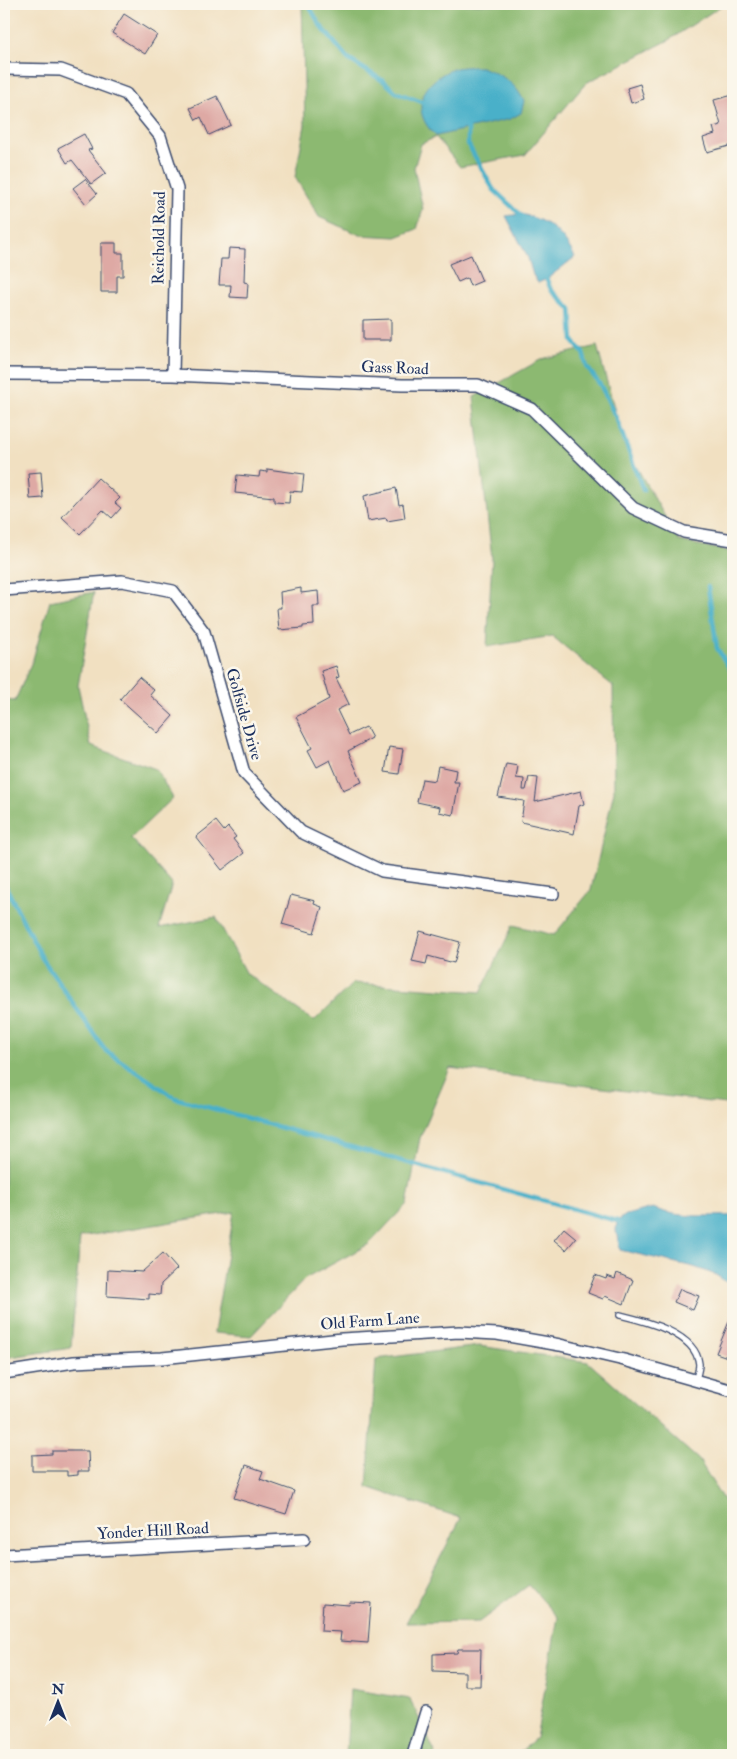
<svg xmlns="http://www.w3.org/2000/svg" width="737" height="1759" font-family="'IM FELL Double Pica',serif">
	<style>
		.forest { fill: #8cb971; stroke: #547468 }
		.water { fill: #4ab0c9; stroke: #327094 }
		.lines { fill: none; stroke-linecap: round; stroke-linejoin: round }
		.stream { stroke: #4ab0c9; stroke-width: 4.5 }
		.building { fill: #dea9a4 }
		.lane-casing { stroke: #3b4a6d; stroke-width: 8 }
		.street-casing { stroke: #3b4a6d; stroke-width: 14 }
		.lane { stroke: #fff; stroke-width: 5.5 }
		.street { stroke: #fff; stroke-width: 11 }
		.labels { text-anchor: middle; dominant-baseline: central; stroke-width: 5; stroke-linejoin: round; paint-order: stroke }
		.street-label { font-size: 16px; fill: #1b2f5e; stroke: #fbf7ec }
	</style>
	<rect width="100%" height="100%" fill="#fbf7ec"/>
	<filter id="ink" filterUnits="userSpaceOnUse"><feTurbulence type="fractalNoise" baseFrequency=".02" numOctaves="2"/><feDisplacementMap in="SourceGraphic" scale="10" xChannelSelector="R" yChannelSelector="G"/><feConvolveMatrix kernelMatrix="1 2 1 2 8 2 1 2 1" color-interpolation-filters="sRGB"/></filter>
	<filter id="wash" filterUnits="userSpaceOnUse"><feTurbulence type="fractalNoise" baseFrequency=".0096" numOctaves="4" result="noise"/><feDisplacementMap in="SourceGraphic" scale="20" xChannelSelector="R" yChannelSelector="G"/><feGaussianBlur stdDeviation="1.12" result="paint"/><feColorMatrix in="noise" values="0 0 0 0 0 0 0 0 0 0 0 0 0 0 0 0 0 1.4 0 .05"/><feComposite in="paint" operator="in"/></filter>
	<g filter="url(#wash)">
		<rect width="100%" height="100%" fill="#f1e0c1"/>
		<path class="forest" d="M302,4H724L669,40L586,83L525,155L460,167L436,137L421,144L414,168L423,209L417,229L396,237L360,235L319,217L295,177L305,125Z
			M597,346L625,447L679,541L733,552V1105L450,1068L420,1138L407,1204L369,1244L305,1279L251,1336L214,1333L234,1212L80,1237L71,1348L4,1358V700L15,701L33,659L50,601L94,592L78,686L91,746L156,769L173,798L131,838L172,884L159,928L216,917L247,974L314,1021L353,983L481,992L513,925L554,935L591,890L614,791L613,686L552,636L487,647L492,559L474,397L542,359Z
			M479,1346L588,1362L699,1460L733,1516V1755H517L536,1738L558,1617L529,1585L479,1622L406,1623L461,1518L367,1487L376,1359Z
			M350,1689L410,1699L436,1755H346Z"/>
		<path class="water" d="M481,67C501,75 514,81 524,101L521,113L510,119L436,136C409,111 421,82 453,69C462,66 472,67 481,67Z
			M521,214C549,221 561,231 575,257L547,279L538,283L533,275L528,258L506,216Z
			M653,1208C679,1219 706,1215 733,1216V1287L716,1275L694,1267L620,1250L616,1231L617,1221L626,1215Z"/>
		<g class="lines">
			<path class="stream" d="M308,4L320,25L348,59L385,82L396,92L427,104
				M464,126L468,129V144L493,189L524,218
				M545,275L551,290L571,309L573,341L583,353L587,367L601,386L617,420L643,490
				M708,587L717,648L733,674
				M4,883L42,958L105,1050L175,1098L617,1221"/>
		</g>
		<g id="blocks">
			<path class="building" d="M124,14L157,35L145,54L112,33Z
				M640,84L644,99L631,103L627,88Z
				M733,95V145L707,152L703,138L715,134L713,127L721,125L714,100Z
				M217,96L231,125L209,135L201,117L196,120L190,108Z
				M84,134L92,149L88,150L106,173L91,184L72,160L67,163L58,148Z
				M85,179L97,194L86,204L73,188Z
				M101,243H116V253H123V276H117V292H101Z
				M229,248L245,249L244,282L248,283L247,298L230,297L231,285H219L221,259H228Z
				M471,255L482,281L470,286L467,278L458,282L449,264Z
				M391,319V340H363V320Z
				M267,469L304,474L302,492L290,491L289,503L274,502V497L235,493L237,475L259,477L260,471L267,472Z
				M41,472L43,498L30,499L28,473Z
				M98,478L120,498L115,503L121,508L112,518L103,510L80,534L62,517Z
				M396,488L399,505L403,504L405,518L387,521L386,518L368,521L364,496Z
				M301,588V593L318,591L319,606H313L314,625L303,626V628L279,630L277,608H281L280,592Z
				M336,666L339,677L336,678L349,704L337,710L349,735L366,727L372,738L348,751L362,782L343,790L330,760L317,767L308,750L312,748L296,717L329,699L321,671Z
				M139,677L154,690L150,695L173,716L158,733L120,699Z
				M389,747L403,749L399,774L385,772Z
				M506,764L518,766L516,778L524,779L523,790H526L529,777L538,778L535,802L581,791L584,804L579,806L574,834L521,822L524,801L498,797Z
				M438,766L456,770L454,782H459L453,815L439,812L440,807L417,802L422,779L435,781Z
				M216,821L224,831L228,827L236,837L233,839L244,853L222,870L196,837Z
				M291,895L315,901L314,904L322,907L314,933L282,924Z
				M420,931L460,942L454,963L428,956L426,964L412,961Z
				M564,1228L576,1238L566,1250L554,1240Z
				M163,1253L177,1269L161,1284L160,1295L149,1294V1299L107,1296L108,1270L142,1272Z
				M617,1273L633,1280L624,1304L605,1296L603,1299L588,1293L595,1275L606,1279L607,1276L615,1279Z
				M680,1289L699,1296L693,1310L674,1302Z
				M733,1312V1359L716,1353Z
				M52,1451H88L89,1471H78V1475L67,1476V1471H32V1455L52,1454Z
				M246,1465L263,1471L260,1479L294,1491L286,1514L234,1498Z
				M350,1602L371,1603L368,1643L340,1641L341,1632L321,1631L323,1603L349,1605Z
				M458,1649H481L480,1686H465V1672L433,1671V1654L457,1653Z"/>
		</g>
	</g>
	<g filter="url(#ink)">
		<use href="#blocks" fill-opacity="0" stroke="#3b4a6d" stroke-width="1"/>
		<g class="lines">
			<defs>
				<path id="lane" d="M620,1315C645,1321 696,1333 699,1364C699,1369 697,1375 696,1379"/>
				<path id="street" d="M4,69L61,70L126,94L160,136L177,189L173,375
					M4,374L173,375L402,385H478L532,409L633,508L684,532L733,540
					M4,590L122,581L173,591L204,632L244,773L301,832L382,871L553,894
					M4,1373L74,1362L162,1358L342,1339L459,1332L497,1334L560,1345L624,1360L733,1391
					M4,1555L304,1539
					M413,1755L426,1712"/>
			</defs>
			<use href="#lane" class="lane-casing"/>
			<use href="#street" class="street-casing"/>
			<use href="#lane" class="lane"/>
			<use href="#street" class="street"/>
		</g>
	</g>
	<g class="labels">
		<g class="street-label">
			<text transform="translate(159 238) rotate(-89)">Reichold Road</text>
			<text transform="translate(395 368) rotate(2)">Gass Road</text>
			<text transform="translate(244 714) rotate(74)">Golfside Drive</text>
			<text transform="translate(370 1321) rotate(-4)">Old Farm Lane</text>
			<text transform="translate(153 1531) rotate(-3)">Yonder Hill Road</text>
		</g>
	</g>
	<rect width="737" height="1759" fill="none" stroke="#fbf7ec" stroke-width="20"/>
	<g transform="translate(58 1702)" stroke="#fbf7ec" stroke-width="4" paint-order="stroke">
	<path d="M0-4L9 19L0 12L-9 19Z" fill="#1b2f5e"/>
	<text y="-8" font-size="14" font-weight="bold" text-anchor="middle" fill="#1b2f5e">N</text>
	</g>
</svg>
